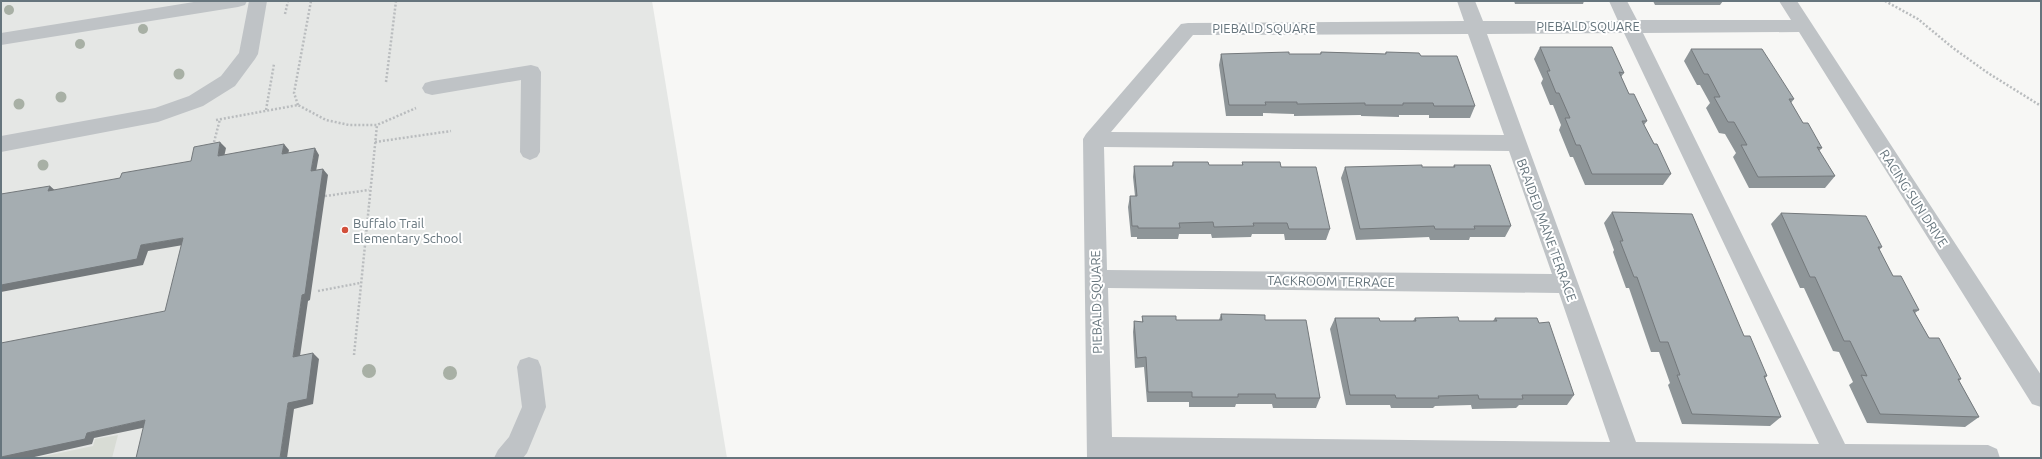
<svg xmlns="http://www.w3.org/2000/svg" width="2042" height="459" font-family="Ubuntu,sans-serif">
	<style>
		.built { fill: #e5e7e5 }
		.green { fill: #d8dcd5 }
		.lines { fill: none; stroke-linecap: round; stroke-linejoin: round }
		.path { stroke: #b9bcbe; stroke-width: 2.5; stroke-dasharray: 2 2; stroke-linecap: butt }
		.minor { fill: #bfc3c6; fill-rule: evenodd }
		.tree { fill: #a8b0a5 }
		.wall { fill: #8e9598 }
		.shaded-wall { fill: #74797c }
		.building { fill: #a5adb1; stroke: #74797c }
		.poi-dot { fill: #d2503b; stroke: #fff; stroke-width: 1.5 }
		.labels { text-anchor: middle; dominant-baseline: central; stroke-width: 4; stroke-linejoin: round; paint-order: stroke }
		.street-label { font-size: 13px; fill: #66757d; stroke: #fff }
		.poi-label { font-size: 13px; fill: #66757d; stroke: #fff; text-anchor: start }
	</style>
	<rect width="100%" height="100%" fill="#f7f7f5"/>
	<path class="built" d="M1,1H652L727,458H1Z"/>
	<path class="green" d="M118,435L112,458H36L93,446L95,439Z"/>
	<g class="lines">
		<path class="path" d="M1885,1L1918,19L1953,48L1988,73L2041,106
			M285,14L288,1
			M386,82L396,1
			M298,105L294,93L311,1
			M266,110L274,64
			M216,120L298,105L326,120L349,125H377L416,108
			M375,142L451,131
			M213,146L220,119
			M325,196L369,190
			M318,291L360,283
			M354,355L377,125"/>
		<path class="minor" d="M200,1H247L245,5L238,7L1,45V33Z
			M249,1H267L258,54L255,59L235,86L203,106L158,122L1,152V136L155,108L189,96L221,76L239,53Z
			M1457,1H1475L1483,21H1618L1609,1H1627L1637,20H1791L1779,1H1797L2041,375V407L2032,404L1799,32L1643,33L1845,444L1988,445L1997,449L2000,458H1087L1083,139L1086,134L1181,24L1188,23L1464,21ZM1624,33L1819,444L1636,442L1487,34ZM1468,34L1504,135L1111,132L1193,35ZM1104,147L1509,151L1552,274L1107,270ZM1108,288L1559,293L1610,442L1112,437Z
			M531,65L538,67L541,72L540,152L537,157L530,160L523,157L520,152L521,80L432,95L425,93L422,88L425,83L432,81Z
			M529,357L538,360L541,367L546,407L527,453L523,458H494L498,450L509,437L522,407L517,367L520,360Z"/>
	</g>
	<g class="tree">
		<circle cx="9" cy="10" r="5"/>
		<circle cx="143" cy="29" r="5"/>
		<circle cx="80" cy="44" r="5"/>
		<circle cx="179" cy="74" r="5.5"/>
		<circle cx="61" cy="97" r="5.5"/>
		<circle cx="19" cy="104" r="5.5"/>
		<circle cx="43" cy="165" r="5.5"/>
		<circle cx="369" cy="371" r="7"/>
		<circle cx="450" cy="373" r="7"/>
	</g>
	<path class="wall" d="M1398,1H1432L1398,2Z
		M1514,1H1584L1583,4H1515Z
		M1653,1H1723L1720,5H1655Z
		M1540,47L1624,73L1621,77L1629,94L1647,121L1644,125L1654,144L1671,174L1663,185H1585L1573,157H1570L1559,130L1561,125L1553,105H1550L1541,83L1543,79L1534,59Z
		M1691,49L1794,99L1791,103L1803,123L1822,148L1819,151L1835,176L1825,188H1749L1733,157L1736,153L1725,134L1719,133L1706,108L1710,103L1700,85H1697L1684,61Z
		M1321,52L1385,54L1386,52L1421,56L1475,106L1470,118H1429V115H1399V117L1361,116V115L1294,116V114L1263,113V116H1226L1219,65L1221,54H1320Z
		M1173,162L1209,165H1242V162L1281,167L1330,229L1326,240H1285L1284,234H1252L1251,237L1212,238L1211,234H1179L1178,239H1137V237H1131L1128,207L1130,196H1135L1133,177L1134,166H1172Z
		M1454,165L1511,226L1505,237H1470L1469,240H1430L1429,237L1356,240L1341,178L1345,167H1453Z
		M1612,212L1744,336L1767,376L1765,378L1781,417L1770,426L1682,424L1668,385L1670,383L1659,352H1651L1629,288H1626L1613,252L1614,250L1604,223Z
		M1781,213L1882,247L1879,250L1893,276L1919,310L1915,313L1929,338L1961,379L1959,381L1979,417L1965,427L1867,423L1849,385L1853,382L1839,352L1833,351L1804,288H1800L1771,224Z
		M1221,314L1265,320L1320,398L1316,408H1273L1272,404H1236L1235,407H1189V402H1147L1144,367L1135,368L1133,332L1134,321L1142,322V316L1176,320H1219Z
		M1335,318L1380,321H1413L1415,318L1459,321H1493L1495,318L1539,323L1574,395L1567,405H1519L1516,408L1472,409L1471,405L1435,406L1433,408H1391L1390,405H1346L1330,329Z"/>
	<path class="shaded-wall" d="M220,142L226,148L223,162L218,156Z
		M284,144L289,150L287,160L282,154Z
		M315,148L319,155L315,177L311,171Z
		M323,169L328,175L310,300L308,301L299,363L293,357L302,295Z
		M50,186L57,192L48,191Z
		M183,238L189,244L148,251L143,265L1,292V285L141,245Z
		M313,353L319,359L313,404L294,409L287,458H280L288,403Z
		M145,420L152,426L94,438L92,444L30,458H1V457L87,433Z"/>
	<path class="building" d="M1540,47H1612L1624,73L1619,72L1629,94H1634L1647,121H1642L1654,144H1657L1671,174H1592L1580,145H1576L1565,118H1570L1559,93H1556L1547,71H1550Z
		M1691,49H1762L1794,99H1789L1803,123H1808L1822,148L1817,147L1835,176L1758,177L1741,145H1747L1734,122H1728L1714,97H1720L1708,74H1704Z
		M1289,52V54H1321V52L1386,54V52L1419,53L1421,56H1457L1475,106H1434L1433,103H1403V105H1365V103L1297,104V102H1265L1266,105H1229L1221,54Z
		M220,142L218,156L284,144L282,154L315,148L311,171L323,169L305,294L302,295L293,357L313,353L307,399L288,403L280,458H136L145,420L87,433L85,439L1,457V343L165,311L183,238L141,245L137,259L1,285V194L50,186L48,191L120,178L122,173L191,161L194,147Z
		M1173,162H1208L1209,165H1243L1242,162H1280L1281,167H1316L1330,229H1289L1287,223H1253L1254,226L1214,227L1213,222L1179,223L1180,228H1138V226H1132L1130,196H1137L1134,166H1173Z
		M1422,165V167H1455L1454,165H1490L1511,226H1474L1475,229H1435L1434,226L1360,229L1345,167Z
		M1612,212L1692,214L1744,336H1750L1767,376H1764L1781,417L1692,414L1677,375H1680L1668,342H1660L1637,277H1634L1620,241H1623Z
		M1781,213L1866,216L1882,247H1878L1893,276H1901L1919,310H1913L1929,338H1939L1961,379H1958L1979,417L1880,414L1861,375L1867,376L1850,341H1844L1815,277H1810Z
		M1221,314L1265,315V320H1306L1320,398H1276L1275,394H1238V397H1192V392H1148L1146,357L1137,358L1134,321L1143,322L1142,316H1176V320H1222Z
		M1458,317L1459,321H1497L1495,318H1537L1539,323L1549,322L1574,395H1522L1523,399H1479L1478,395L1438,396L1439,398H1396L1395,395H1350L1335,318H1379L1380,321H1416L1415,318Z"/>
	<circle class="poi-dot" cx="345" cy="230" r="4"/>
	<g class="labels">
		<g class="street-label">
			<text x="1588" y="26">PIEBALD SQUARE</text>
			<text x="1264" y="28">PIEBALD SQUARE</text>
			<text transform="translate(1914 198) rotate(57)">RACING SUN DRIVE</text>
			<text transform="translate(1547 230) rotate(70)">BRAIDED MANE TERRACE</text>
			<text transform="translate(1331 281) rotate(1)">TACKROOM TERRACE</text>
			<text transform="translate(1096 302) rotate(-91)">PIEBALD SQUARE</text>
		</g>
		<g class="poi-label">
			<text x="353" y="223">Buffalo Trail<tspan x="353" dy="15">Elementary School</tspan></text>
		</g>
	</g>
	<rect width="2042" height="459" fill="none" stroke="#66757d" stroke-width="4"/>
</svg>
